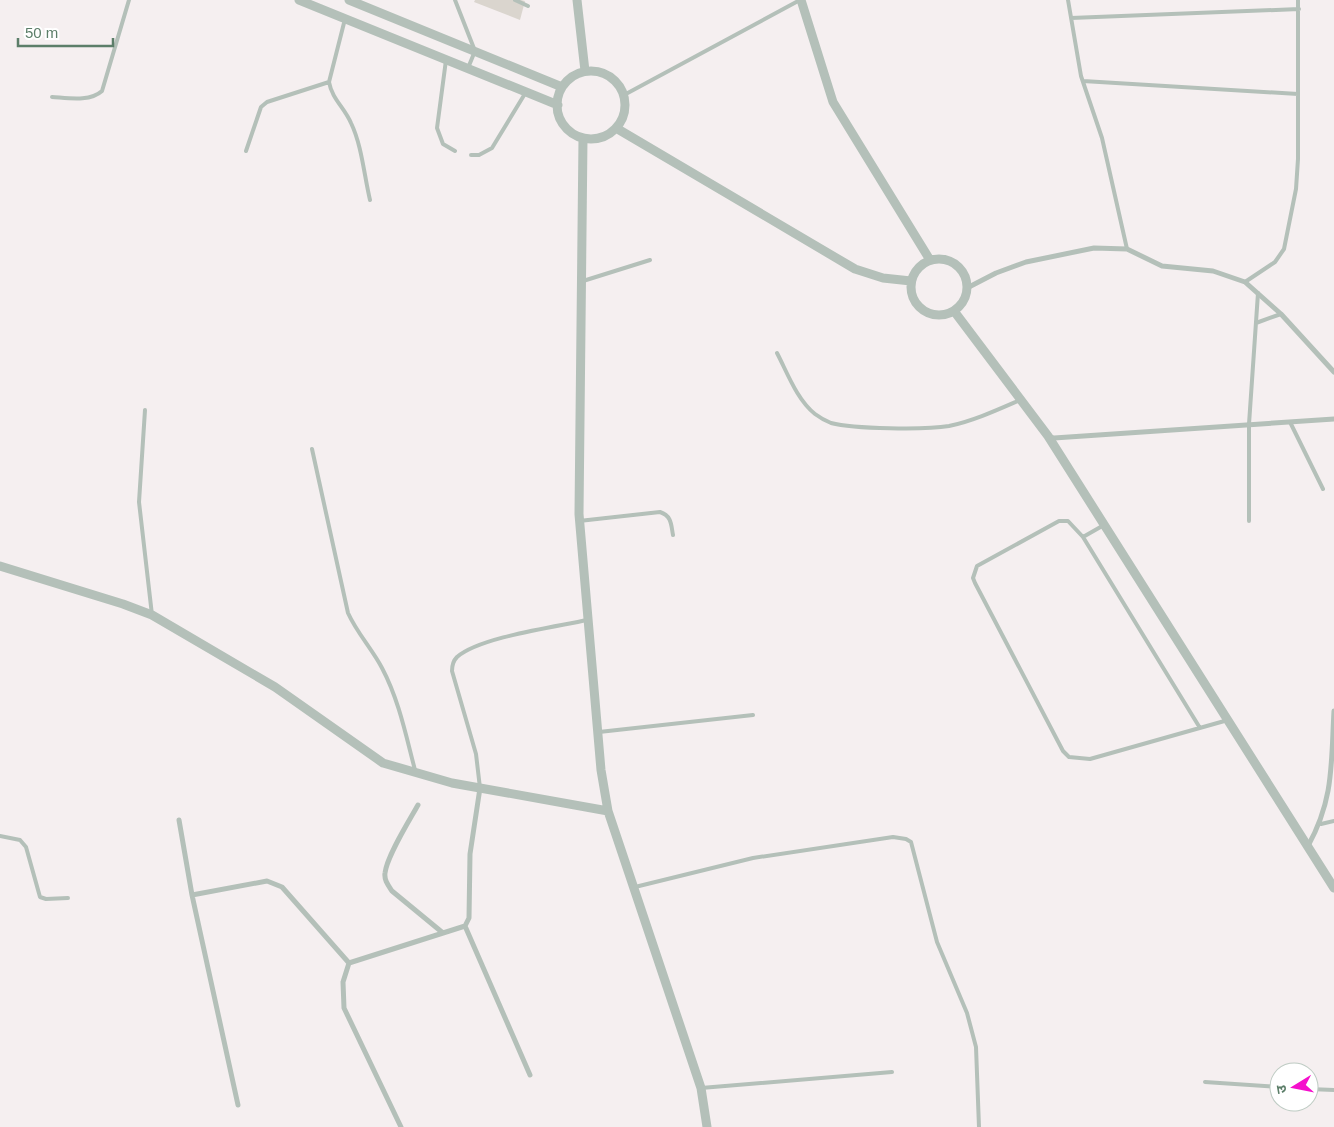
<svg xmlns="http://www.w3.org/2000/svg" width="1334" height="1127" font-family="Arial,'Noto Sans Devanagari',sans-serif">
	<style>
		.green { fill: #dad5ce }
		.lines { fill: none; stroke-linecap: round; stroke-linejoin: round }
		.service { stroke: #b4c0b9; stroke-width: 4 }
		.minor { stroke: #b4c0b9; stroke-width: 5 }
		.tertiary { stroke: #b4c0b9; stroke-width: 9 }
	</style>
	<rect width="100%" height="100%" fill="#f5eff0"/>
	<path class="green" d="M475,0H521L525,1L520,20L474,2Z"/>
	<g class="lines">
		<path class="service" d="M455,0L475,51L468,68
			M515,0L528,6
			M1068,0L1081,76L1102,138L1127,249
			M1071,18L1299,9
			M345,19L329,82C332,99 344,107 351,123C362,146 364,175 370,200
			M446,60L437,128L443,144L455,151
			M1083,81L1298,94
			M624,95L800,0
			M52,97C68,98 90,102 102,91L129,0
			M246,151L261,107L267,102L329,82
			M471,155H479L492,148L526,92
			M583,281L650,260
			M1245,282L1275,262L1284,249L1296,189L1298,159V0
			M1256,323L1281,314
			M777,353C787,372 797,400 815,414C819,417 826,421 831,423C854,429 925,430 949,426C973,421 997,410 1020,400
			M145,410L139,502L152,615
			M1290,422L1323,489
			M312,449L348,613C357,633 372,649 382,668C399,700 406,736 415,770
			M579,521L660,512C672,516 671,525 673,535
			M1249,521V424L1258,293
			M1104,525L1083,537L1068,521H1059L977,566L973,578L975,583L1063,751L1069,757L1090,759L1228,720
			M1083,537L1200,728
			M599,732L753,715
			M480,788L476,754L452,671C452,666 453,661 457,657C480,637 555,627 587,620
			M1321,824L1334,821
			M0,836L20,840L26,847L40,897L46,899L68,898
			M635,887L753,858L893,837L906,839L911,842L937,942L967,1013L976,1047L979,1127
			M1205,1082L1279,1087
			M701,1088L892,1072
			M1309,1089L1334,1090"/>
		<path class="minor" d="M967,288L996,273L1026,262L1094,248L1127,249L1162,266L1213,271L1245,282L1281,314L1334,372
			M1048,436L1054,438L1334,419
			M418,805C409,821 387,856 385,873C384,880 388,885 392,891L443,933
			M179,820L192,895
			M1308,846C1334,799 1331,764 1334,711
			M465,926L530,1075
			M349,963L343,982L344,1008L401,1127
			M238,1105L192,895L267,881L282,887L349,963L465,926L469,918L470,854L480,788"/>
		<path class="tertiary" d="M299,0L558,105
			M349,0L562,87
			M577,0L585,71
			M801,0L833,102L930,260
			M557 105a34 34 0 1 1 68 0a34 34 0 1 1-68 0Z
			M616,128L855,269L883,278L911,281
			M583,138L579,514L601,770L608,811L701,1088L707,1127
			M911 287a28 28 0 1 1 56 0a28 28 0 1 1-56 0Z
			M954,311L1048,436L1334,888
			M0,566L123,604L152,615L275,687L383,763L452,783L608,811"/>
	</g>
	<g transform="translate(1294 1087) rotate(260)"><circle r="24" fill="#ffffff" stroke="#becbc3"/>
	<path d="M0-4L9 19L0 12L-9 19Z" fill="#f50fcc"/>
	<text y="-8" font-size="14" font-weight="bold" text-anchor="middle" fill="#5c7e69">उ</text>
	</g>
	<path d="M18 38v8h95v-8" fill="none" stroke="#5c7e69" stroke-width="2.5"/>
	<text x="25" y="38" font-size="15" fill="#5c7e69" stroke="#ffffff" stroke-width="4" paint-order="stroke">50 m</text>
</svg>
